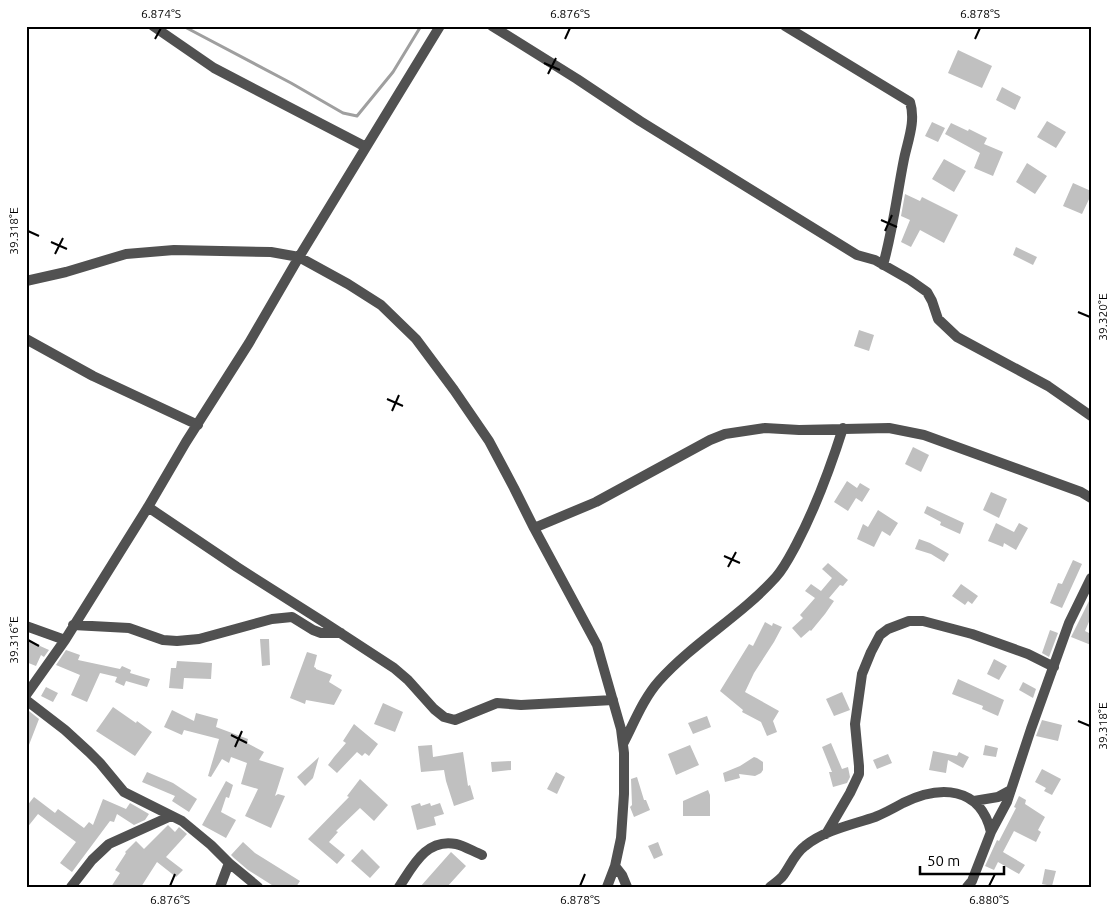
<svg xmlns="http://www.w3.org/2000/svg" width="1117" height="913" font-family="Ubuntu,sans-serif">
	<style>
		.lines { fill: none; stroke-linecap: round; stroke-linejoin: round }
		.stream { stroke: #9f9f9f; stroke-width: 3 }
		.building { fill: #c0c0c0 }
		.minor { stroke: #515151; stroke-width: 10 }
		.ticks { fill: none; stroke: #000; stroke-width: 2 }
		.neatline { fill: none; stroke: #000; stroke-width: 2 }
		.ticks-label { font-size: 12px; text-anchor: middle; fill: #000 }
	</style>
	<rect width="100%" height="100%" fill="#fff"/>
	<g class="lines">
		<path class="stream" d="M183,26L291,83L343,113L357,116L393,72L421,26"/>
	</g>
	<path class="building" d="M958,50L992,66L982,88L948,73Z
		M1002,87L1021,97L1015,110L996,100Z
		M1047,121L1066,132L1056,148L1037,137Z
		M932,122L945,128L938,142L925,136Z
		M951,123L968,131L969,129L987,138L984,144L1003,152L993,176L974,168L980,153L945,134Z
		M944,159L966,171L954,192L932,179Z
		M1027,163L1047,176L1035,194L1016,182Z
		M1073,183L1091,191V195L1082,214L1063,206Z
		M905,194L920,201L922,197L958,215L944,243L920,230L911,247L901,242L910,220L901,216Z
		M1016,247L1037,257L1033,265L1013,255Z
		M859,330L874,335L869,351L854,346Z
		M913,447L929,455L921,472L905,464Z
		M847,481L857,488L860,483L870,489L862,502L856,498L848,511L834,502Z
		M991,492L1007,499L999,518L983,510Z
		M927,506L964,523L960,534L940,525L941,522L924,513Z
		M878,510L898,523L890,536L882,531L874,547L857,539L863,524L868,527Z
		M996,523L1014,532L1019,523L1028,528L1016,550L1004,543L1003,547L988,541Z
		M919,539L930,543L949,554L944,562L931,554L915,549Z
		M1073,560L1082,564L1062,608L1050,603L1058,583L1062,584Z
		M828,563L848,580L843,586L840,585L829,598L834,601L825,614L811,631L810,630L801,638L792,628L803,618L800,615L815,598L805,591L811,584L821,591L832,578L822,569Z
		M961,584L978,596L972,604L968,601L965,605L952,596Z
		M1091,597V617L1085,631L1091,634V645L1071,637Z
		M765,622L772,626L773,623L782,627L774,642L754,673L745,692L779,711L773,721L777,732L767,736L761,722L742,712L743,710L720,691L749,644L753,646Z
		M1050,630L1058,633L1049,657L1042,653Z
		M260,639H269L270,665L262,666Z
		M29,641L49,650L44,657L41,655L36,666L26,662V648Z
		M66,650L80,655L78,660L120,669L122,666L131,670L130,673L150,679L147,687L126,681L124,686L115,682L117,677L100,673L87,702L71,695L80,675L56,665Z
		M307,652L317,655L314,667L316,668V669L332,675L329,682L342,690L334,705L306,700L305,704L290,698Z
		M994,659L1007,666L999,680L987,674Z
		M177,661L212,663L211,679L184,678L183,689L169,688L171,668H176Z
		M958,679L1004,700L998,716L982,709L983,706L952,694Z
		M1023,682L1036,689L1033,698L1019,690Z
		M46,687L58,693L53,702L41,696Z
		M842,692L850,710L834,716L826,699Z
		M383,703L403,712L395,732L374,724Z
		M113,707L136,723L137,721L152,732L135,756L96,731Z
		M172,710L194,721L196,713L218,719L216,727L248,739L247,743L264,752L259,760L284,768L275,796L278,794L285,796L271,828L245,816L258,789L241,784L247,763L231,757L229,763L222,759L211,777L208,776L219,739L184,730L182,735L164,727Z
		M29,711L39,719L27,750L26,715Z
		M707,716L711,727L693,734L688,723Z
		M1042,720L1062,725L1058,741L1036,736Z
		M354,724L378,744L369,756L365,753L362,756L357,752L337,773L328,765L334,757L346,743L343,741Z
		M831,743L842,769L848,767L850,777L847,783L833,787L829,772H832L822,747Z
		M432,745L433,757L463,752L468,786L470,785L474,799L454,806L446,781L444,770L421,772L418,746Z
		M690,745L699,765L676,775L668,754Z
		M985,745L998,748L996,757L983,755Z
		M933,751L957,756L959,752L969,757L963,768L948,760L946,773L929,770Z
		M888,754L892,763L877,769L873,760Z
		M319,757L313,778L305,786L297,777Z
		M754,757L757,758L763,762V770L761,773L755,776L739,774L740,778L725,782L723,773L740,766Z
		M511,761V770L492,772L491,762Z
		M1042,769L1061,779L1052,795L1044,791L1046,788L1035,782Z
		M147,772L173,783L197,799L189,812L172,801L175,796L142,782Z
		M556,772L565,777L557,794L547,789Z
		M637,777L644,800H646L650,810L634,817L630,807L632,805L631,779Z
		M360,779L388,805L374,821L360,808L336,831L338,832L329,842L345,855L337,864L308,839L349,797L347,796Z
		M226,781L233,785L229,798L226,797L221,812L236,820L226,838L202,825Z
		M708,790L710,795V816H683V801Z
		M1019,796L1026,800L1025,804L1045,817L1038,830L1041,832L1036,842L1014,831L1003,852L1025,865L1019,874L998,862L994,870L985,866L997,840L999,841L1016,808L1014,807Z
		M34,797L55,813L58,809L84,828L89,822L93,825L103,799L126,809L130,803L149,814L145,820L134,825L117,814L114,822L110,821L72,872L60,863L76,842L38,814L26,829V807Z
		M420,803L421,806L430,803L431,806L440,803L444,814L434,817L436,825L417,830L411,806Z
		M168,825L175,832L179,827L187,834L166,857L183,870L176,877L157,862L141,887H111L120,873L115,870L126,853L125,852L136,841L144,849Z
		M243,842L255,853L300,881L296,887H275L248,870L234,858L231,855Z
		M658,842L663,855L654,859L648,846Z
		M362,849L380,867L370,878L351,861Z
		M451,852L466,866L447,887H420Z
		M1045,869L1056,871L1052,886L1042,884Z"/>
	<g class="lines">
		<path class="minor" d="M153,26L214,68L366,147
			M492,26L577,79L640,121L857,255L875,260L910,280L927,292L932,301L938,319L957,337L1048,386L1091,416
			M785,26L910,102C916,121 908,140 904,159C897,194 893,230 883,265
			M26,281L66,272L126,254L174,250L271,252L299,257L348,284L381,305L416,339L454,390L489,441L514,488L534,528L597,645L621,729L624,753V794L621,838L615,866L607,887
			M26,339L93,376L198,425
			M148,507L237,567L322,621L394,668L408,680L434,709L444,717L455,720L497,703L521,705L613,700
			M534,528L596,502L710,440L725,434L765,428L799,430L889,428L924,435L1081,492L1091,498
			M73,625L129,628L163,640L177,641L199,639L272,619L292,617L313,630L321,633H341
			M26,626L65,640
			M26,695L65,640L148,507L186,442L249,343L299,257L440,26
			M26,700L65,730L89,752L100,763L124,792L182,821L211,845L229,863L258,887
			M623,744C634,723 643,699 659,681C694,642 741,616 776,577C784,568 790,556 796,545C816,507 830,469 843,428
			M974,801L998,797L1011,790
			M826,834L850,793L859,774V766L855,724L862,674L871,652L880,635L888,629L909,621H923L972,634L1028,654L1054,667
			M615,866L622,875L627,887
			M71,887L92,860L109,844L171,816
			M220,887L229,863
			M399,887C413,866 426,838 456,844C465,846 474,852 482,855
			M770,887C774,884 778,881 782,877C790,867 794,854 805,846C825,830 851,825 875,817C885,813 894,808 903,803C940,785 980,786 991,832
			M967,887L972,881L991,832L1007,802L1031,729L1069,623L1091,578"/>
	</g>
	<path class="ticks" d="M155,39L161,28M565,39L570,28M975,39L980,28M544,63L560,70M548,74L556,58M881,220L897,227M28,231L39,236M885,231L892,215M51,242L67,249M55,254L63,238M1078,312L1090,317M387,399L403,406M392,411L399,395M724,556L740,563M728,567L736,552M28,640L39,646M1078,721L1090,726M231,735L247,743M235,747L242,731M170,886L175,874M580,886L585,874M989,886L995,874"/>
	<rect width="1117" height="913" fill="none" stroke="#ffffff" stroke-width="55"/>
	<path d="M920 866v8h84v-8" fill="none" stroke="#000000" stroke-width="2.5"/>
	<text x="927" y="866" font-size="15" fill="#000000" stroke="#ffffff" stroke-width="4" paint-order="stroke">50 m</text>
	<rect x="28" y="28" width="1062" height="858" class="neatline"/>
	<g class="ticks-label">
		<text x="161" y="18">6.874°S</text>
		<text x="570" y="18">6.876°S</text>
		<text x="980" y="18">6.878°S</text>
		<text transform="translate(14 231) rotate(-90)" y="4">39.318°E</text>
		<text transform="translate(1103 317) rotate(-90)" y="4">39.320°E</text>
		<text transform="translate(14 640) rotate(-90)" y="4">39.316°E</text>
		<text transform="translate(1103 726) rotate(-90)" y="4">39.318°E</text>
		<text x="170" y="904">6.876°S</text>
		<text x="580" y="904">6.878°S</text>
		<text x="989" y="904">6.880°S</text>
	</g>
</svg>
